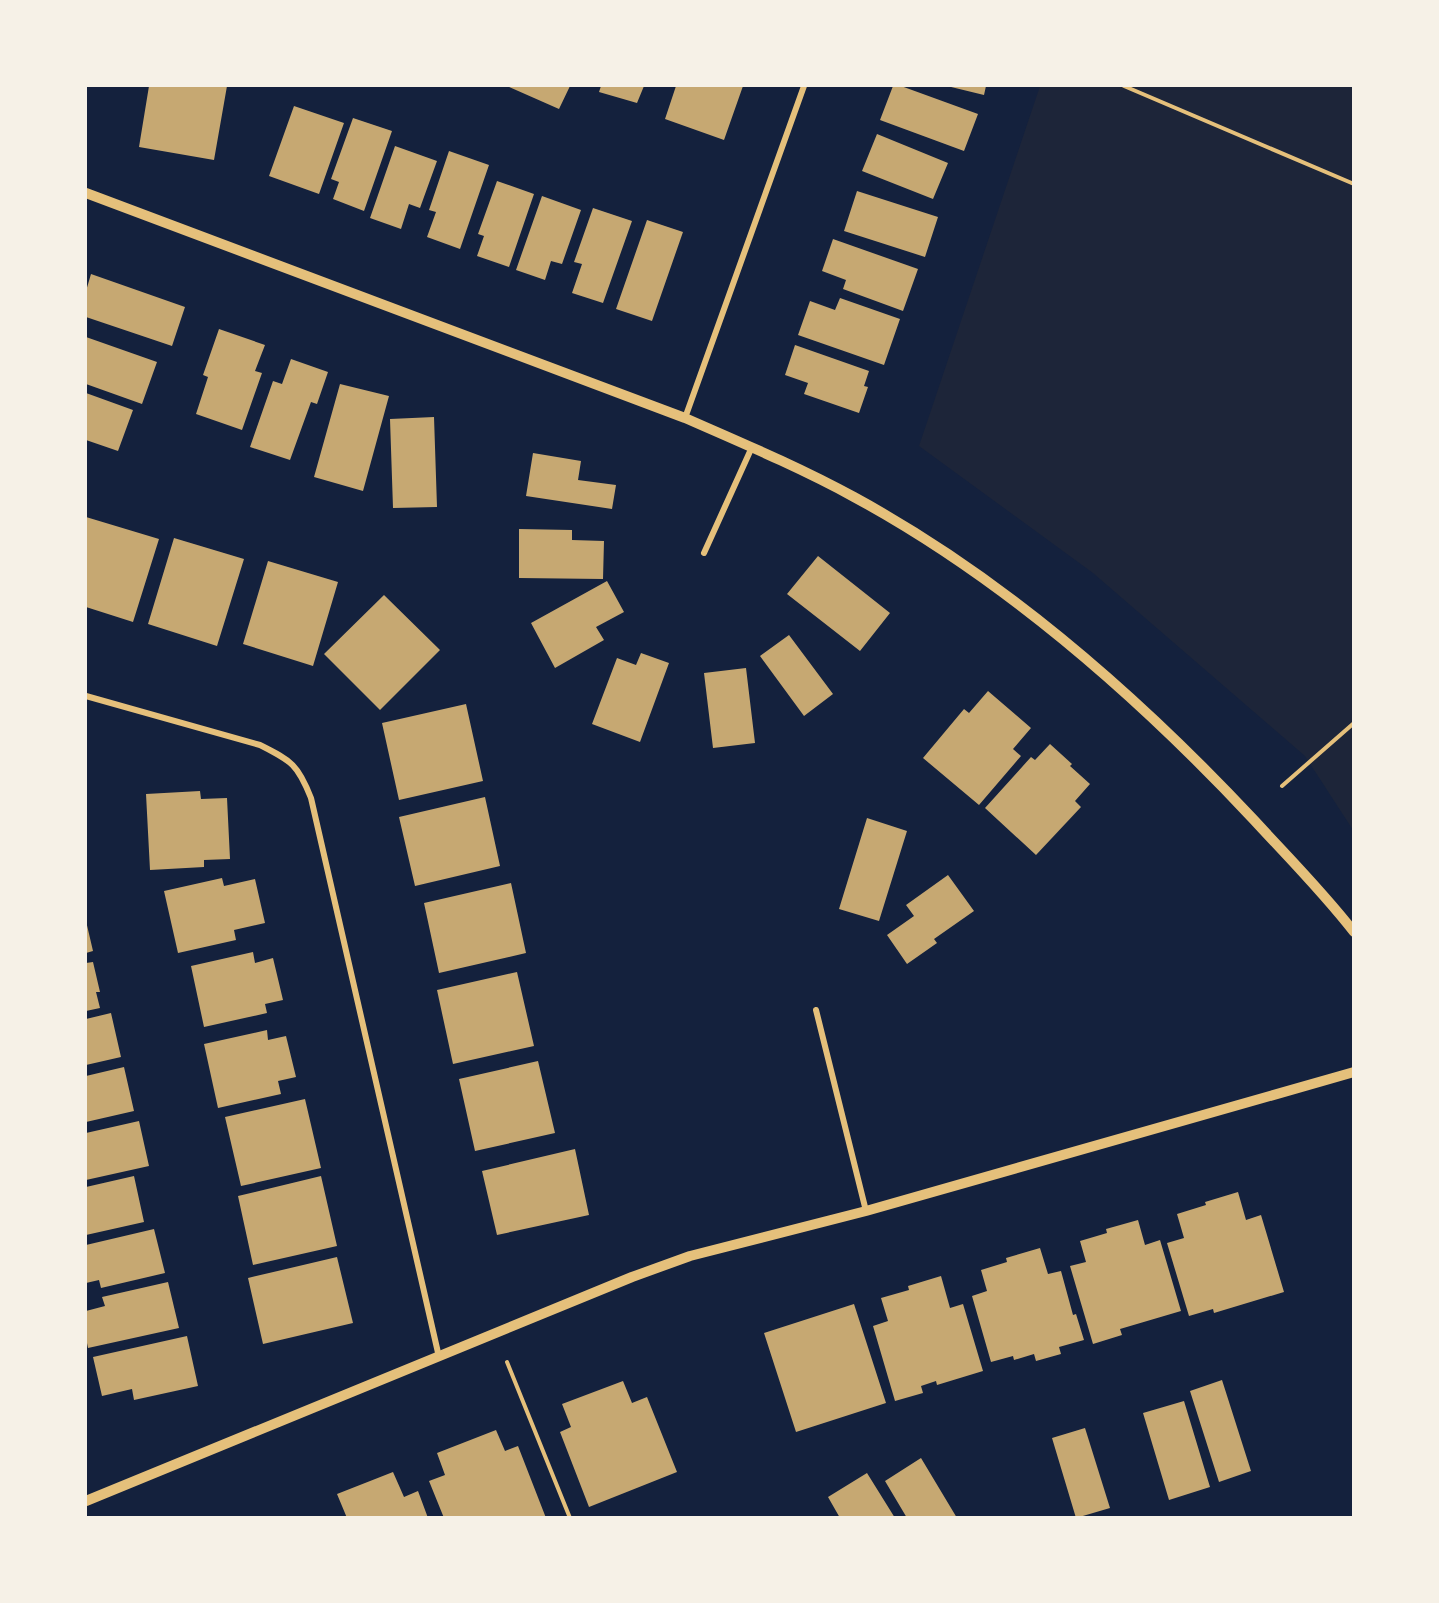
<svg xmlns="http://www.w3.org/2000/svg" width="1439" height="1603" font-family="'Noto Sans',sans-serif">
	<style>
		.green { fill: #1d2539 }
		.building { fill: #c6a872 }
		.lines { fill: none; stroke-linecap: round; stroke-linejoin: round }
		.path { stroke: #e5c07b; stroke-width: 4 }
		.minor { stroke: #e5c07b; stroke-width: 6 }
		.tertiary { stroke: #e5c07b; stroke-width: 10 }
	</style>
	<rect width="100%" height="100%" fill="#14213d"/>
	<path class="green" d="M1040,86H1353V830L1305,756L1093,573L919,446Z"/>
	<path class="building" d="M149,86H227L214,160L139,147Z
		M507,86H570L559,109Z
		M601,86H644L637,103L599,92Z
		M676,86H743L724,140L665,119Z
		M893,86H901L978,114L964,151L880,120Z
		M947,86H986L984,95Z
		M294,106L344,123L319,194L269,176Z
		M353,118L392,131L364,211L333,199L339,182L331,179Z
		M877,134L948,163L933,199L862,171Z
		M395,146L437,161L420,208L409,204L401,229L370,218Z
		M449,151L489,165L460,249L427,237L436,212L429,210Z
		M497,181L534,194L509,267L477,256L484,236L478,234Z
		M857,191L938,217L925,257L844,231Z
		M542,196L581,210L562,264L551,261L545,280L516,270Z
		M593,208L632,221L603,303L572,293L582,264L574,262Z
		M647,220L683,232L652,321L616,309Z
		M833,239L918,269L903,311L843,289L846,280L822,271Z
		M91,274L185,307L172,346L86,317V291Z
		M840,298L900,319L884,365L798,335L810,301L835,310Z
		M219,329L265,345L255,371L262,373L242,430L196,414L208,377L203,375Z
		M86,337L157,362L142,404L86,384Z
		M795,345L869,371L864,386L868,387L859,413L804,394L808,383L785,375Z
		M291,359L328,372L317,404L311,402L290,460L250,447L273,381L282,384Z
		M340,384L389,396L363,491L314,477Z
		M86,393L133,410L118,451L86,440Z
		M434,417L437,507L393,508L390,419Z
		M533,453L581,461L578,480L616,485L612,509L526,496Z
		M86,517L159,539L133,622L86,607Z
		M519,529L572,530V540L604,541L603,579L519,578Z
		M174,538L244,559L217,646L148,624Z
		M818,556L890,613L860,651L787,594Z
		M268,561L338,582L313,666L243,644Z
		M607,581L624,612L596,627L604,640L555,668L531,623Z
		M384,595L440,650L380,710L324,654Z
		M789,635L833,694L804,716L760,656Z
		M641,653L669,663L640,742L592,724L617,658L636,665Z
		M746,668L755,743L713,748L704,673Z
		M988,691L1031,728L1013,749L1021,756L979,805L923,758L964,709L969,713Z
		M466,704L483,781L399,800L382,723Z
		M1050,744L1072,764L1070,766L1090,784L1075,801L1081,807L1036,855L985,808L1031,757L1035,760Z
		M200,791L201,799L227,798L230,859L204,860V867L150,870L146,794Z
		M485,797L500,866L415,886L399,817Z
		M867,818L907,831L879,921L839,909Z
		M948,875L974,911L934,939L937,943L907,964L887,935L914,916L906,905Z
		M222,878L224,886L255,879L265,923L234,930L236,940L178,953L164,891Z
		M511,883L526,953L439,973L424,903Z
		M86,921L93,951L86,953Z
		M253,952L255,963L273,958L283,1000L265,1004L267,1013L204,1027L191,966Z
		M93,962L100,992H96L100,1008L86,1011V963Z
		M517,972L534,1046L453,1064L437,990Z
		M111,1013L121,1057L86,1065V1019Z
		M267,1030L268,1040L286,1036L296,1077L278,1081L281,1094L218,1108L204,1044Z
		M538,1061L555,1133L475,1151L459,1079Z
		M124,1067L134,1111L86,1122V1076Z
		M305,1099L321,1168L241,1186L225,1117Z
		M139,1121L149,1166L86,1180V1133Z
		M575,1149L589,1215L497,1235L482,1171Z
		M134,1176L144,1222L86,1235V1187Z
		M321,1176L337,1246L253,1265L238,1196Z
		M1238,1192L1246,1220L1261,1215L1284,1292L1214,1313L1213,1309L1189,1316L1167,1243L1184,1238L1177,1214L1206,1205L1205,1202Z
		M1138,1220L1145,1245L1160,1240L1181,1311L1120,1329L1122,1335L1093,1344L1070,1266L1086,1262L1080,1241L1107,1233L1106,1229Z
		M154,1229L165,1273L101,1288L99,1280L86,1283V1245Z
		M1040,1248L1048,1274L1061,1271L1073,1315L1076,1314L1084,1340L1059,1347L1061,1354L1036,1361L1034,1354L1014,1360L1013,1356L991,1362L972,1296L987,1291L981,1270L1007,1262L1006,1258Z
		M337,1257L353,1323L263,1344L248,1278Z
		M941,1276L950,1308L963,1304L983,1371L937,1385L936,1381L921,1386L923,1393L895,1401L873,1326L888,1321L881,1298L909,1290L908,1286Z
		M168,1282L179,1328L88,1348L86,1338V1311L105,1306L102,1297Z
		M854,1304L886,1403L796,1432L764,1333Z
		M187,1336L198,1386L134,1400L132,1389L102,1396L93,1357Z
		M1222,1380L1251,1471L1219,1482L1190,1391Z
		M623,1381L632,1403L647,1397L677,1472L589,1507L560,1432L571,1427L562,1404Z
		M1184,1401L1210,1487L1169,1500L1143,1413Z
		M1085,1428L1110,1508L1076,1518L1052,1438Z
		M496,1430L505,1451L518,1446L546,1518H444L429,1481L445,1475L437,1453Z
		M921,1458L957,1518H907L885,1481Z
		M393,1472L404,1497L418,1491L428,1518H347L337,1494Z
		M867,1473L895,1518H840L828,1497Z"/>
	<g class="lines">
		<path class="path" d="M1124,86L1354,184
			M1282,786L1354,723
			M507,1362L570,1518"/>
		<path class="minor" d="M685,418L804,86
			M704,553L752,447
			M86,696L260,745C292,761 298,765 311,798L439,1357
			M816,1010L866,1211"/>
		<path class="tertiary" d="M86,193L685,418C742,443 799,467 854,497C1005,579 1137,695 1254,820C1288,857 1323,892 1354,932
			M86,1501L632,1277L690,1256L866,1211L1354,1072"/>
	</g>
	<rect width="1439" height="1603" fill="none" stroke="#f6f1e7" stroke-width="174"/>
</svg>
